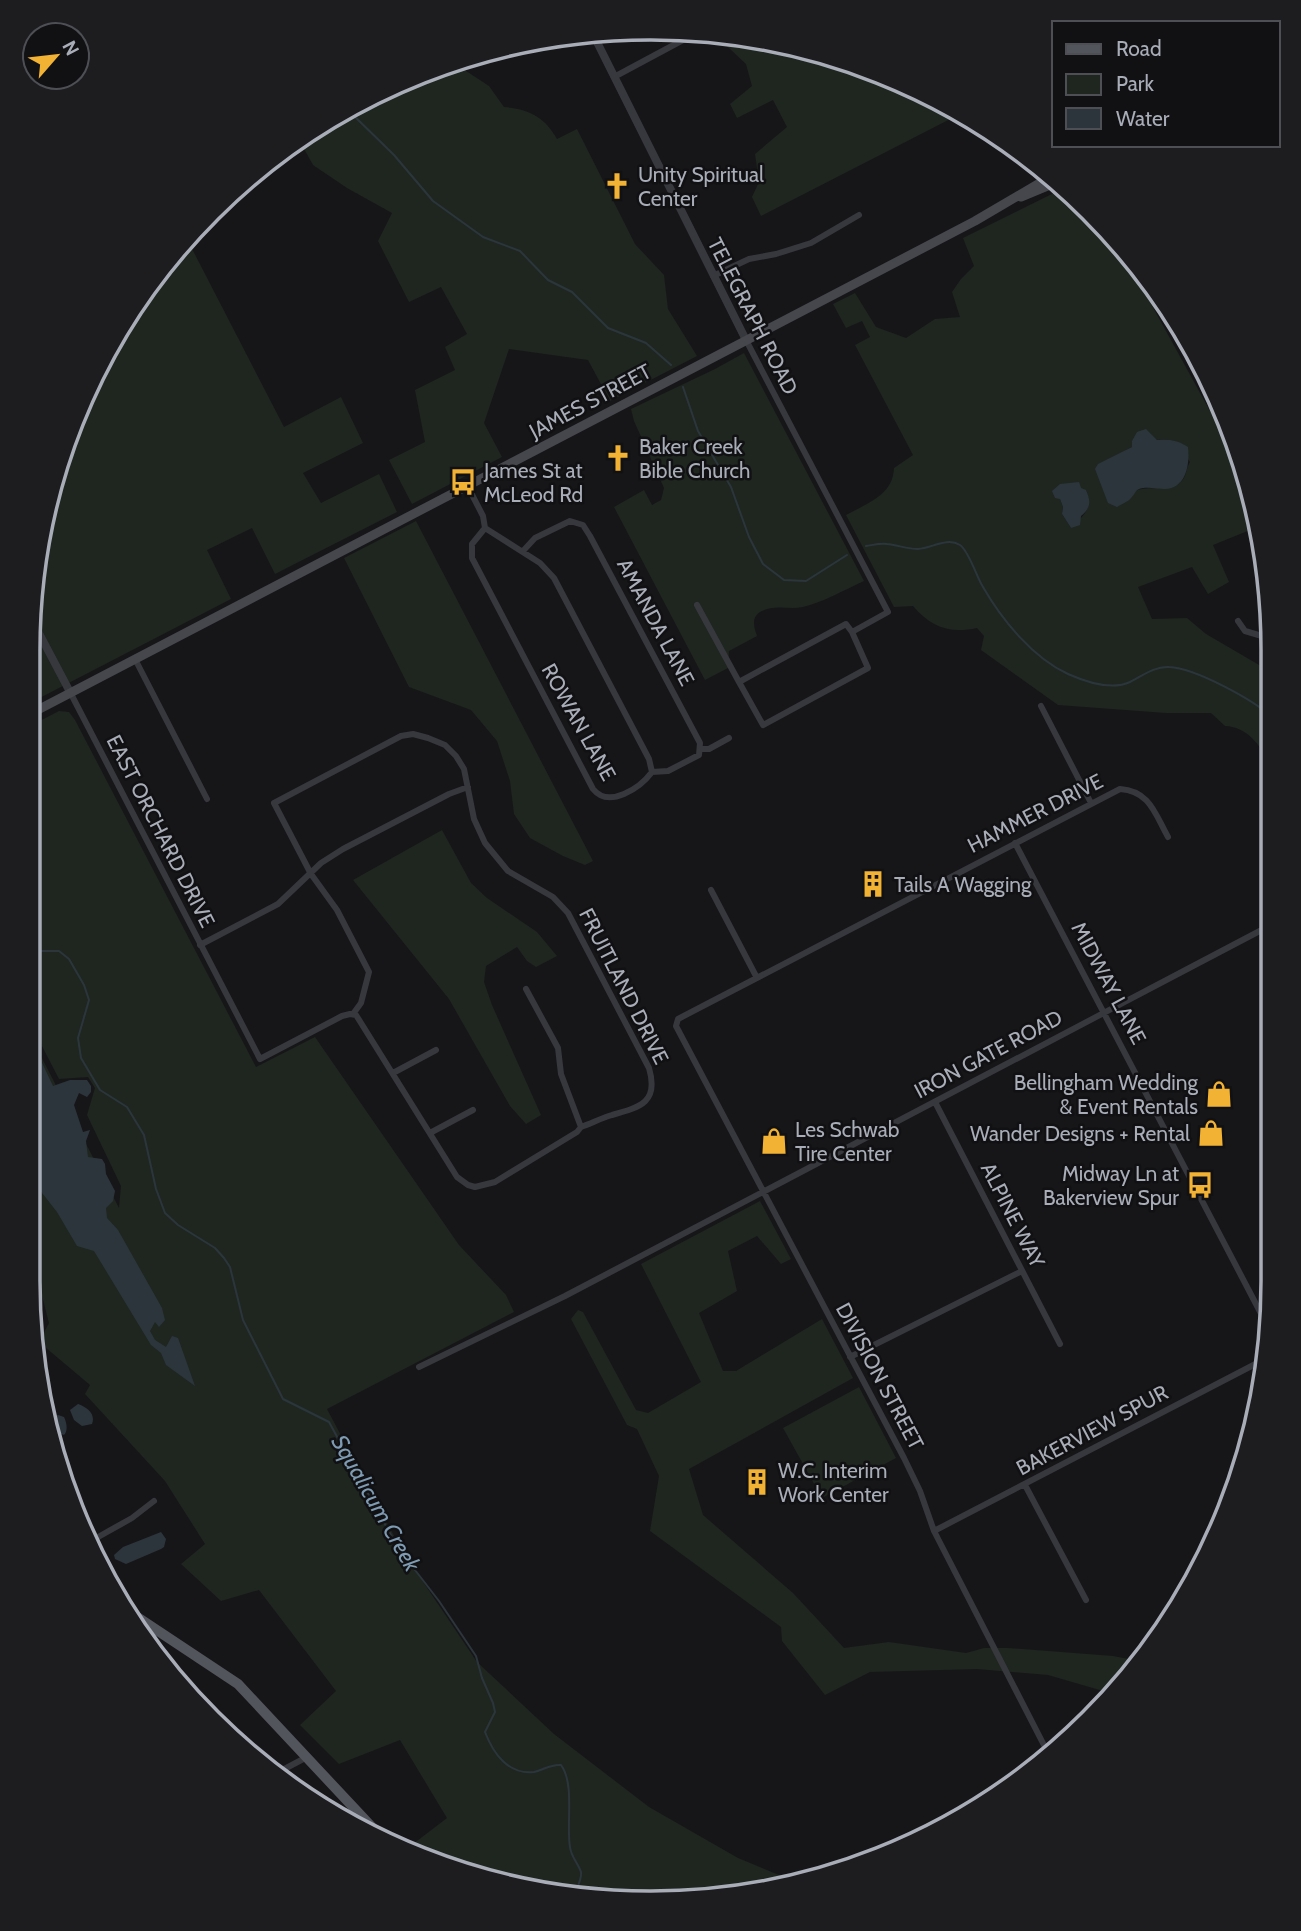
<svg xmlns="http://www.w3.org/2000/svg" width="1301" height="1931" font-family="Cabin,sans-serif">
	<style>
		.green { fill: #1e261f; fill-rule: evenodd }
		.water { fill: #2c353c }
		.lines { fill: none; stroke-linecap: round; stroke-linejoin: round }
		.stream { stroke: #2c353c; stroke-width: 2 }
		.minor { stroke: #37383d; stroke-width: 6 }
		.tertiary { stroke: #37383d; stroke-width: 8 }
		.secondary { stroke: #45474d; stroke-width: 9 }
		.primary { stroke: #53555c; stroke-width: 10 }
		.labels { text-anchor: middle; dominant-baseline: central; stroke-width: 5; stroke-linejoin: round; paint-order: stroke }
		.poi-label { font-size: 21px; fill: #a8adb8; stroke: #111113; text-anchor: start }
		.street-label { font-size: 21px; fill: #a8adb8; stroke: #111113 }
		.water-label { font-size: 23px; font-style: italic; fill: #7e9bb3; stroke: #111113 }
		.rim { fill: none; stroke: #a8adb8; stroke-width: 3.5 }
	</style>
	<rect width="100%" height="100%" fill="#161618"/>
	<path class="green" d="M714,34L772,40L888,75L960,114L761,216L752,197L759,182L755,154L787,127L773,100L737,118L730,104L752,86L746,64Z
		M454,63L489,86L504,107C529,109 545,117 557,139L577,129L635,244L664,275L668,309L697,356L610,401L588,360L509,349L484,423L502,457L412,504L389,460L425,442L415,390L455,370L445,347L467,334L441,287L409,302L378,241L392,213L347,188L313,165L298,138L412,76Z
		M1064,188L1090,210L1117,242L1243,471L1260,526L1213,545L1229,582L1208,594L1192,567L1138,587L1152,619L1187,618L1206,634L1273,673V769C1262,749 1250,727 1225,726L1211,713H1166L1058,705L981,650L984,636L977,628C949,634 931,627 913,606L894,607L846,515C868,503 893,495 894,468L913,455L855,345L870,337L862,321L846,328L833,304L855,293L876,327L906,338L935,319L960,317L952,292L961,279L974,266L963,238ZM1150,435L1157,440C1175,436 1181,449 1190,462C1187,466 1186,475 1184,478C1173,495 1149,484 1135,491L1126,450L1132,447V441ZM1086,490C1094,508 1083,516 1071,528L1062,514L1063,507L1060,499Z
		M188,241L284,427L341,397L363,443L303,473L321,503L379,474L397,512L275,574L252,528L207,550L231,599L28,704V650L40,529L92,375Z
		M744,353L864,581C844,590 824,602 803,607C789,610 773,604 760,612C751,618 754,627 757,636L729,651L728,668L705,680L614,507L644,490L652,505L661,500L664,488L634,421L631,409L715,369Z
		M416,521L593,861L585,865L563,856L530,838L514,814L510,781L497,741L471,710L409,687L344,558Z
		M59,711L69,712L75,720L256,1067L315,1037L459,1245L506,1295L514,1312L327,1409L401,1549L477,1662L554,1734L649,1807L738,1858L796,1882L772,1891L609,1902L423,1858L413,1844L447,1818L400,1740L339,1764L300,1725L336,1691L259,1590L221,1601L181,1564L205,1544L165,1481L85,1394L90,1385L39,1342L49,1323L39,1284L28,1272V1031L119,1208L121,1186L87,1115L95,1088L88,1077L59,1079L28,1019V727Z
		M442,830L471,883L487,898L537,932L557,956L536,967L527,961L517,947L486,966L484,982L492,1005L541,1115L526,1124L510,1106L449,999L353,880Z
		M760,1201L791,1259L781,1264L757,1236L728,1251L737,1291L699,1313L723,1371H736L822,1319L853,1378L689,1469L703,1515L793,1593L844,1648L889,1642L966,1653L984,1648H1008L1113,1656L1134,1660L1110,1693L1048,1675L977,1669L870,1672L825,1695L782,1641L781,1627L650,1531L659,1476L637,1429L627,1425L571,1319L578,1310L583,1312L636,1410L648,1413L701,1382L641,1264Z
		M859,1387L896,1458L822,1498L783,1428Z"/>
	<path class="water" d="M1146,429L1157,440C1167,438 1180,441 1188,447C1190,465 1186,488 1165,489C1158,489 1150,487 1143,488C1135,489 1136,493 1131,498C1128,502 1121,504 1117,507L1108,503L1095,469L1098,464L1132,447V441L1137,432Z
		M1079,482L1081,488L1086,490C1091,501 1091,508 1081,516L1080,525L1071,528L1062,514L1063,507L1060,499L1055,498L1052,491L1060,484Z
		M28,1033L53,1086L70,1080H87L91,1086V1092L87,1097L79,1093L74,1105L83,1132L90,1130L86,1141L88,1157L102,1159L105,1164L106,1174L115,1191L113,1201L106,1208L107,1218L118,1230L162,1308L165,1320L159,1327L155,1322L150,1331L155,1340L166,1347L172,1336L178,1338L195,1386L166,1365L161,1353L151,1345L94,1251L77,1246L57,1212L28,1175Z
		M78,1404C87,1407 96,1414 92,1424L82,1426L74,1420L70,1410Z
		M58,1415L64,1417C67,1423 68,1431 64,1435L53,1431L51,1418Z
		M161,1532L166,1539L164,1547L161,1549L126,1564L115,1559L114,1555L123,1547Z"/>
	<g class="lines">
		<path class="stream" d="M348,110L394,155L433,201L483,237L520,251L548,280L572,292L608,328L646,343L671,365
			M683,387L698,431L731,487L749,537L763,564L784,580L806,581L847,555
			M866,546C873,545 880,543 887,544C897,545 908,549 918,549C932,548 947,537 960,545C969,551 977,578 983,587C1002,620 1033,658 1068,674C1086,682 1111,691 1130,682C1142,676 1155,666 1169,667C1195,668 1254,700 1273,718
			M28,948L34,951H59L69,959L84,985L89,1000L78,1038L81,1058L100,1090L127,1107L144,1135L156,1189L165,1213L178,1225L215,1248L224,1258L230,1267L243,1320L283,1399L329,1422L398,1548L439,1601L476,1656L482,1678L493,1703L495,1712L485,1732C493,1753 508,1775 534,1772C544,1770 550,1764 561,1765C575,1784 566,1824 570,1847C571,1857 578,1863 581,1872C582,1879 577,1887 575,1894"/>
		<path class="minor" d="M614,77L683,40H698
			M713,276L749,259L776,254L811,243L859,215
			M746,340L888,612L852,632L846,624L739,682L763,725L868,668L852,632
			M467,485L483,516L485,528L472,544V558L593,789C609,809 640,788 652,772
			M485,528L540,563L554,578L649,759L652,772
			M523,551L535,538L570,521L583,525L590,536L700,743L699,755L668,771L652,772
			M697,605L739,682
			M1238,621L1245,631L1272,639
			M135,659L207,799
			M70,692L260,1059L342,1016L350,1014L356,1015L457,1177L468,1185L475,1187L495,1182L577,1132L581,1127C592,1123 602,1118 612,1115C641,1107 659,1102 649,1068L568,913L553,897L508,871L485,843L474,819L464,769L456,756L445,745L428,738L413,734L401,736L274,803L311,874L337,910L369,972L361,1003L353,1014
			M1041,706L1091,803
			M700,749H709L729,738
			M1015,843L1268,1327
			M711,890L757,978
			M200,945L278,904L321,863L343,849L449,794L468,787
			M526,989L558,1048L561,1074L581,1127
			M393,1073L436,1050
			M935,1102L1060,1344
			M430,1133L473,1110
			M850,1357L1022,1271
			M419,1367L565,1296L1273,924
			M1025,1485L1086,1600
			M934,1531L1265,1359
			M91,1541L132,1518L154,1501
			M1048,1753L934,1531L920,1491L904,1458L676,1026L678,1019L1120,789C1150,791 1155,814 1168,837
			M273,1775L307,1757"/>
		<path class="tertiary" d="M593,34L746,340
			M31,618L70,692"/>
		<path class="secondary" d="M1021,197L1057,182
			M1152,285L1232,434
			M28,715L975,221L1050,177"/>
		<path class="primary" d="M125,1609L238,1684L383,1839"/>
	</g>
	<defs>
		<symbol id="church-bare" viewBox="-9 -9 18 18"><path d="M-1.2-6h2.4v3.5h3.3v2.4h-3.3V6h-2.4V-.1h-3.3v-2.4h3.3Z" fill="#f2b233" stroke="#111113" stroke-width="2.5" paint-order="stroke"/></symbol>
		<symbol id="bus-bare" viewBox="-9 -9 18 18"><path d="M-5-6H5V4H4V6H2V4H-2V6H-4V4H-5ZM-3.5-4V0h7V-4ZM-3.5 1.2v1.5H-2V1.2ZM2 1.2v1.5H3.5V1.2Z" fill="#f2b233" stroke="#111113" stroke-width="2.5" paint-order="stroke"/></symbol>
		<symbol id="building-bare" viewBox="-9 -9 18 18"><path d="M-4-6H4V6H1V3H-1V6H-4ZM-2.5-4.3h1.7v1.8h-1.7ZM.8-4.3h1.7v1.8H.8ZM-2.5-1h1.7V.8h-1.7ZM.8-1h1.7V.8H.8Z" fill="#f2b233" stroke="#111113" stroke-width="2.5" paint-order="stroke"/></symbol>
		<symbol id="shop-bare" viewBox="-9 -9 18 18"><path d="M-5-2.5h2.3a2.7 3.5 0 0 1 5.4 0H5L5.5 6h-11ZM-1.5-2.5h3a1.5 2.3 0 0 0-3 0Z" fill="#f2b233" stroke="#111113" stroke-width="2.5" paint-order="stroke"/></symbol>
	</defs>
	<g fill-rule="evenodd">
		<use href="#church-bare" x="598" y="167" width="38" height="38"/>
		<use href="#church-bare" x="599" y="439" width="38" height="38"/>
		<use href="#bus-bare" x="444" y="463" width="38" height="38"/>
		<use href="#building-bare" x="854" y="865" width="38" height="38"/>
		<use href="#shop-bare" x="1200" y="1075" width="38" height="38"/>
		<use href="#shop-bare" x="1192" y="1114" width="38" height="38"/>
		<use href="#shop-bare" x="755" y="1122" width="38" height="38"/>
		<use href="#bus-bare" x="1181" y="1166" width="38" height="38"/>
		<use href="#building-bare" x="738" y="1463" width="38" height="38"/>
	</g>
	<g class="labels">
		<g class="poi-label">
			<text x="638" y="174">Unity Spiritual<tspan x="638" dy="24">Center</tspan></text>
			<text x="639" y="446">Baker Creek<tspan x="639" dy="24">Bible Church</tspan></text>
			<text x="484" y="470">James St at<tspan x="484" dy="24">McLeod Rd</tspan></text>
			<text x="894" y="884">Tails A Wagging</text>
			<text x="1198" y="1082" text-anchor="end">Bellingham Wedding<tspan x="1198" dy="24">&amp; Event Rentals</tspan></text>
			<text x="795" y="1129">Les Schwab<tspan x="795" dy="24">Tire Center</tspan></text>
			<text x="1190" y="1133" text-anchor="end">Wander Designs + Rental</text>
			<text x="1179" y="1173" text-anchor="end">Midway Ln at<tspan x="1179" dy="24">Bakerview Spur</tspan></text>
			<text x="778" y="1470">W.C. Interim<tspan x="778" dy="24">Work Center</tspan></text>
		</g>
		<g class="street-label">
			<text transform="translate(753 316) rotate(63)">TELEGRAPH ROAD</text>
			<text transform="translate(590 401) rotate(-28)">JAMES STREET</text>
			<text transform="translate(656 622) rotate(62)">AMANDA LANE</text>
			<text transform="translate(579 722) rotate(61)">ROWAN LANE</text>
			<text transform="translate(1035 813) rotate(-27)">HAMMER DRIVE</text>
			<text transform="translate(161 831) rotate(63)">EAST ORCHARD DRIVE</text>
			<text transform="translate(1109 983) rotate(62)">MIDWAY LANE</text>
			<text transform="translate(624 986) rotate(63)">FRUITLAND DRIVE</text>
			<text transform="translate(988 1054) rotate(-28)">IRON GATE ROAD</text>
			<text transform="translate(1013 1215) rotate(63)">ALPINE WAY</text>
			<text transform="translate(880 1376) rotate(62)">DIVISION STREET</text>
			<text transform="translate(1092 1430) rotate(-28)">BAKERVIEW SPUR</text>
		</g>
		<g class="water-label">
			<text transform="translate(376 1503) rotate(60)">Squalicum Creek</text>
		</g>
	</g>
	<path d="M0 0H1301V1931H0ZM650 40H651A610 610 0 0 1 1261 650V1281A610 610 0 0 1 651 1891H650A610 610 0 0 1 40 1281V650A610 610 0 0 1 650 40Z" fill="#1d1d20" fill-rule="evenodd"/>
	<path class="rim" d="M650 40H651A610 610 0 0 1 1261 650V1281A610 610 0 0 1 651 1891H650A610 610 0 0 1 40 1281V650A610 610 0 0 1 650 40Z"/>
	<rect x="1052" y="21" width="228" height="126" fill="#111113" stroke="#4d4f55" stroke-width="2"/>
	<rect x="1066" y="44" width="35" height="10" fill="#53555c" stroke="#4d4f55" stroke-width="2"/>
	<text x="1116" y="56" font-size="21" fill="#a8adb8">Road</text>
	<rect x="1066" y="74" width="35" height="21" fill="#1e261f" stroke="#4d4f55" stroke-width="2"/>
	<text x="1116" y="91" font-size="21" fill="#a8adb8">Park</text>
	<rect x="1066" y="108" width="35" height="21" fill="#2c353c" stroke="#4d4f55" stroke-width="2"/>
	<text x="1116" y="126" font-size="21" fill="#a8adb8">Water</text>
	<g transform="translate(56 56) rotate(62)"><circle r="33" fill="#111113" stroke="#4d4f55" stroke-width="2"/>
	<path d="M0-5L12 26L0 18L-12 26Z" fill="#f2b233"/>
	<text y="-10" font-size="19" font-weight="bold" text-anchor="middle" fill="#a8adb8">N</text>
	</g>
</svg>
